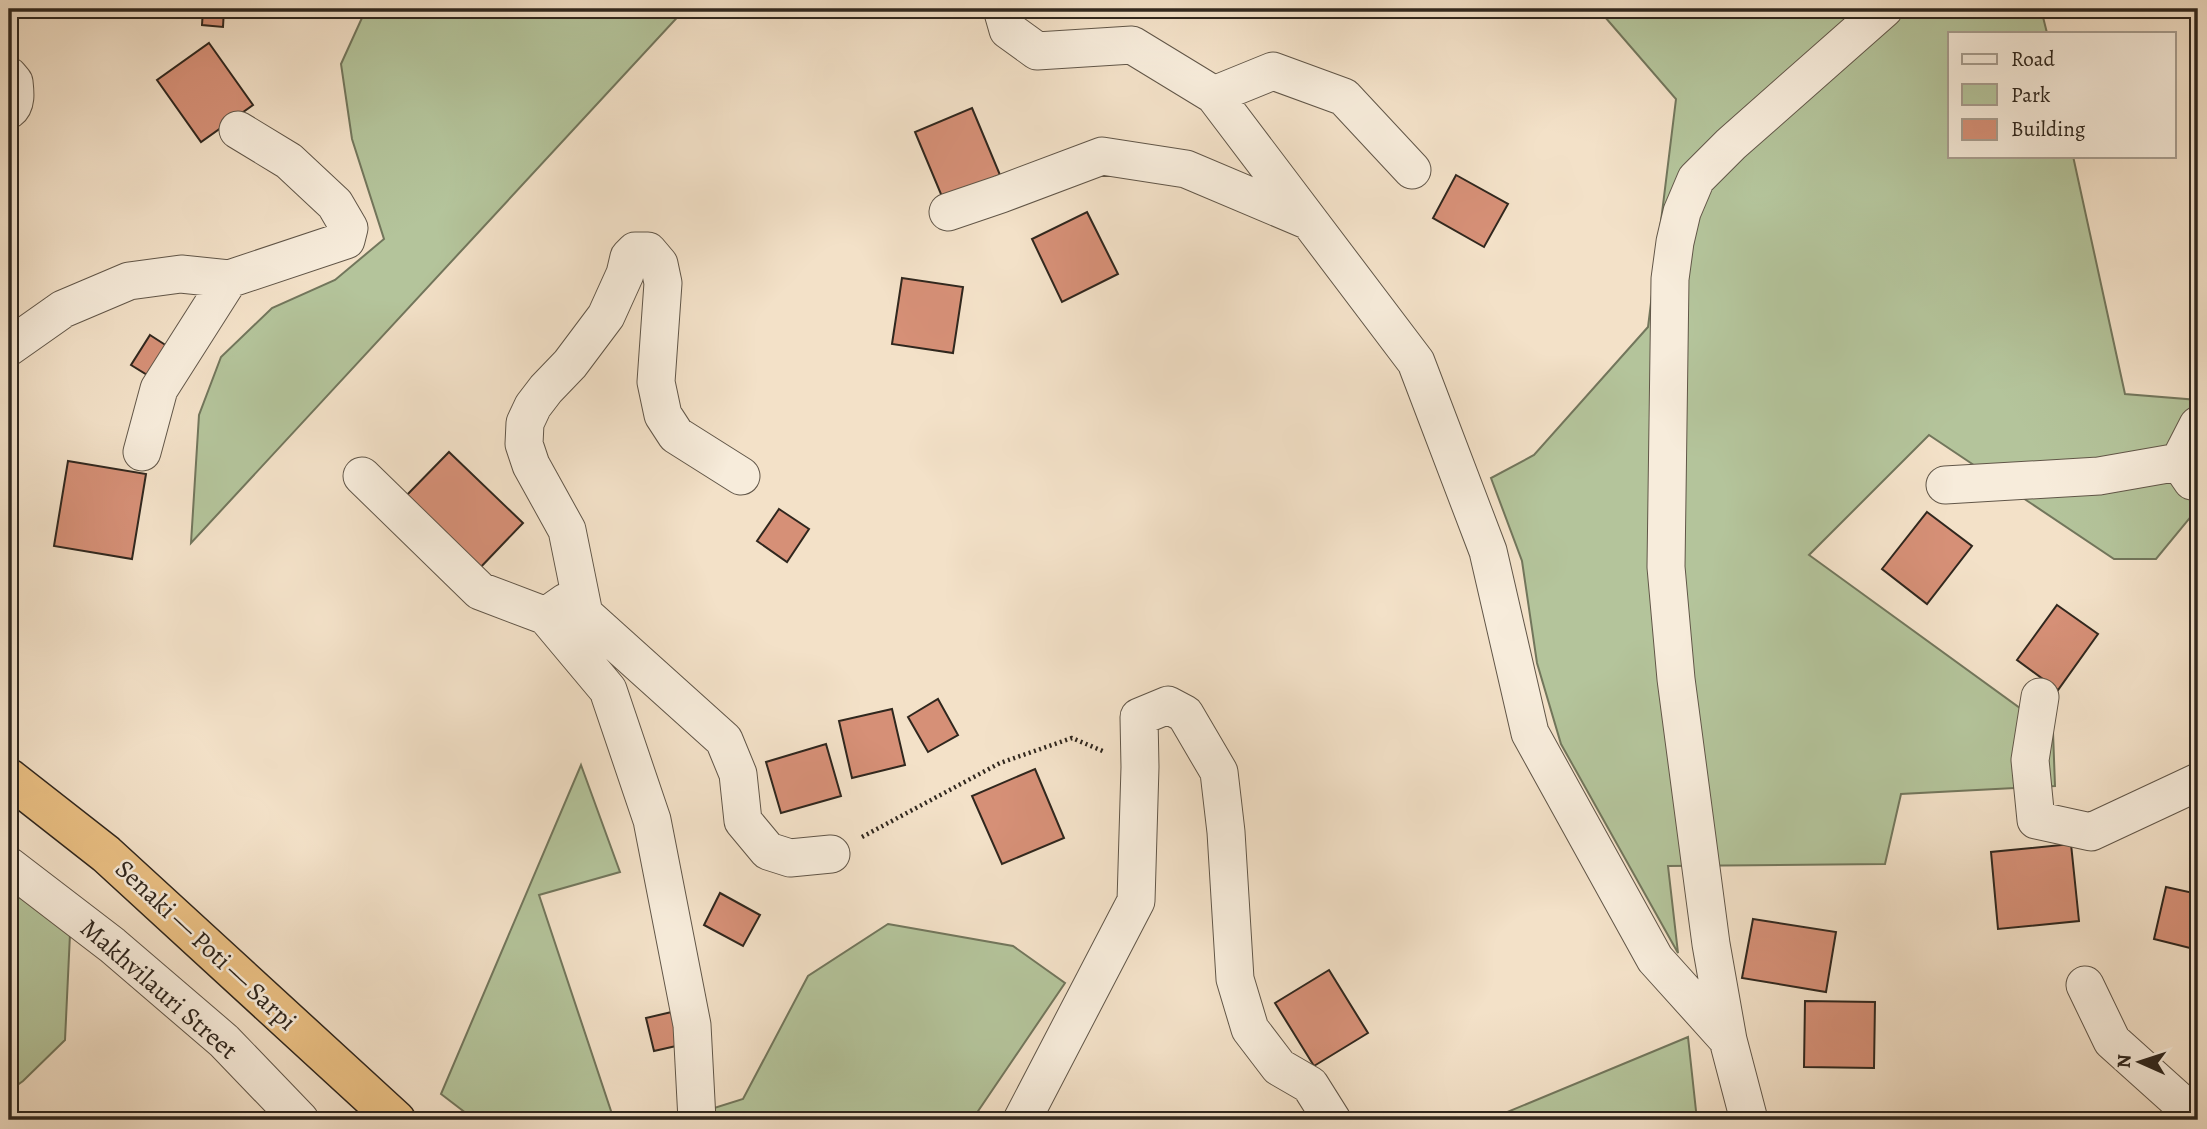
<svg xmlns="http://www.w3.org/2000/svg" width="2207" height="1129" font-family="Alegreya,serif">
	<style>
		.green { fill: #b4c49b; stroke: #72765c; stroke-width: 2 }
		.building { fill: #d69077; stroke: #30271e; stroke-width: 2 }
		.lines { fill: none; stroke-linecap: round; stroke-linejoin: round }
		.minor-casing { stroke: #615648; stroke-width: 39 }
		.highway-casing { stroke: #30271e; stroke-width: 41 }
		.path { stroke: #30271e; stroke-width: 4.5; stroke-dasharray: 2 3.5; stroke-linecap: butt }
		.minor { stroke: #f7ecdb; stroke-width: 37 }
		.highway { stroke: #eac084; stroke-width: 38 }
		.labels { text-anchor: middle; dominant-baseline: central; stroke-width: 5; stroke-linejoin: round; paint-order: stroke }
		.street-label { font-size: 26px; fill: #30271e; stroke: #f7ecdb }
	</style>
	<rect width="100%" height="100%" fill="#f3e1c8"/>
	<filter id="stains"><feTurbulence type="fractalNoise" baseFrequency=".00286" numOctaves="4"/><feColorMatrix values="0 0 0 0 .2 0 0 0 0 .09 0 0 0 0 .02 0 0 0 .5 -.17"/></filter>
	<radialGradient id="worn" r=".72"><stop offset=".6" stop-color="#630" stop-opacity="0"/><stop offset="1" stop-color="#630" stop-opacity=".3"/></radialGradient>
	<path class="green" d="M366,9H685L191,543L199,415L221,357L272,308L335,280L384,239L352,139L341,64Z
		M1598,9H2041L2047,33H1950V156H2073L2125,394L2198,400V508L2156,559H2114L1929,435L1809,555L2053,732L2055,786L1901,794L1885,864L1668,866L1678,953L1561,744L1537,663L1522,561L1491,478L1534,455L1648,327L1676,99Z
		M581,765L620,872L539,895L614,1120H475L441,1094Z
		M9,889L70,934L65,1040L23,1081L9,1091Z
		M888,924L1013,946L1065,983L972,1120H676L743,1099L808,976Z
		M1688,1037L1697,1120H1488Z"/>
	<path class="building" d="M203,9H224L223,27L202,25Z
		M209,43L253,105L201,142L157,80Z
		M972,108L1000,175L943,199L915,132Z
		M1456,175L1508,204L1484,247L1433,218Z
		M1087,212L1118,274L1062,302L1032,239Z
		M902,278L963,287L953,353L892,344Z
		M150,335L167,346L149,376L131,365Z
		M449,452L523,523L477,571L402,500Z
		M68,461L146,474L132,559L54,546Z
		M779,509L809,529L787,562L757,541Z
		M1927,512L1972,546L1927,604L1882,569Z
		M2057,605L2098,634L2058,690L2017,660Z
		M938,699L958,735L928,752L908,717Z
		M892,709L905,765L852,778L839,721Z
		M826,744L841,796L781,813L766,762Z
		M1035,769L1064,838L1002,864L972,796Z
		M2071,844L2079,921L1998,929L1991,852Z
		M2166,887L2198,894V950L2154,939Z
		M720,893L760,915L743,946L704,925Z
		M1753,919L1836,932L1826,992L1742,978Z
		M1329,970L1368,1033L1314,1066L1275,1003Z
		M1805,1001L1875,1002L1874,1068L1804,1067Z
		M676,1011L685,1044L654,1051L646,1018Z"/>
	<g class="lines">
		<defs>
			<path id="minor" d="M1002,9L1008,30L1037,51L1132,45L1214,95L1416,362L1488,551L1530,733L1655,959L1728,1040L1749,1120
				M9,76L14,82C15,91 17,104 9,110
				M1214,95L1273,71L1344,97L1412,170
				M948,212L1001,194L1102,156L1186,169L1309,221
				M9,347L63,309L129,281L181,274L229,279L346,240L349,228L335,204L289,161L238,130
				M2198,425L2179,462L2192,481L2198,482
				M142,452L159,389L229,279
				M362,476L480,591L546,616
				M1945,485L2099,476L2179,462
				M584,614L567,530L531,465L524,444L525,423L533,406L546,389L570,364L606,316L625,274L629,257L635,251H648L659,264L663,283L656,382L663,415L676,435L741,476
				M2040,697L2030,760L2036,820L2091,832L2198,782
				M9,866L112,945L224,1041L300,1120
				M2085,985L2112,1041L2181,1103L2188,1120
				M1728,1040L1711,944L1676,679L1666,567L1670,279L1675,242L1682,212L1696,179L1731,144L1884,9
				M697,1120L692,1025L652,820L608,690L546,616L566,602L584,614L724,740L738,774L743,821L768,851L790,858L831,854
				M1022,1120L1136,901L1140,767L1139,717L1168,705L1185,714L1219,772L1226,832L1235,979L1250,1029L1279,1067L1310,1085L1332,1120"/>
			<path id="highway" d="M9,778L106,854L396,1120"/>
		</defs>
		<use href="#minor" class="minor-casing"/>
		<use href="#highway" class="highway-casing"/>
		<path class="path" d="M862,837L1000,763L1072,738L1105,752"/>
		<use href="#minor" class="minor"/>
		<use href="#highway" class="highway"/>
	</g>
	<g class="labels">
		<g class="street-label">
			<text transform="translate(206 945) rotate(43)">Senaki — Poti — Sarpi</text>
			<text transform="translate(159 989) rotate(41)">Makhvilauri Street</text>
		</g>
	</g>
	<rect width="2207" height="1129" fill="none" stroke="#f3e1c8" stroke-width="35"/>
	<rect x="10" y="10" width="2186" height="1108" fill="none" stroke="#30271e" stroke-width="3.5"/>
	<rect x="18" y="18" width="2172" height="1094" fill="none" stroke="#30271e" stroke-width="2"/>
	<rect x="1948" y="32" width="228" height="126" fill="#f7ecdb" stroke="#a79d8f" stroke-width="2"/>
	<rect x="1962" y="54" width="35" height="10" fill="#f7ecdb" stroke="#a79d8f" stroke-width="2"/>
	<text x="2011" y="66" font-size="21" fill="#30271e">Road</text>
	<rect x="1962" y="84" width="35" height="21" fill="#b4c49b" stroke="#a79d8f" stroke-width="2"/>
	<text x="2011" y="102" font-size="21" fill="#30271e">Park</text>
	<rect x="1962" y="119" width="35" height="21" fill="#d69077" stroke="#a79d8f" stroke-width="2"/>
	<text x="2011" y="136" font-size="21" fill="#30271e">Building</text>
	<g transform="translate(2140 1062) rotate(273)" stroke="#f7ecdb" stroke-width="5" paint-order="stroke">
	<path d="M0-5L12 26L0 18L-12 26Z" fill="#30271e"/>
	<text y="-10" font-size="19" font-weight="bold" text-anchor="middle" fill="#30271e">N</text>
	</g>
	<rect width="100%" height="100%" filter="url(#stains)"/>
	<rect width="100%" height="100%" fill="url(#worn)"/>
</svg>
